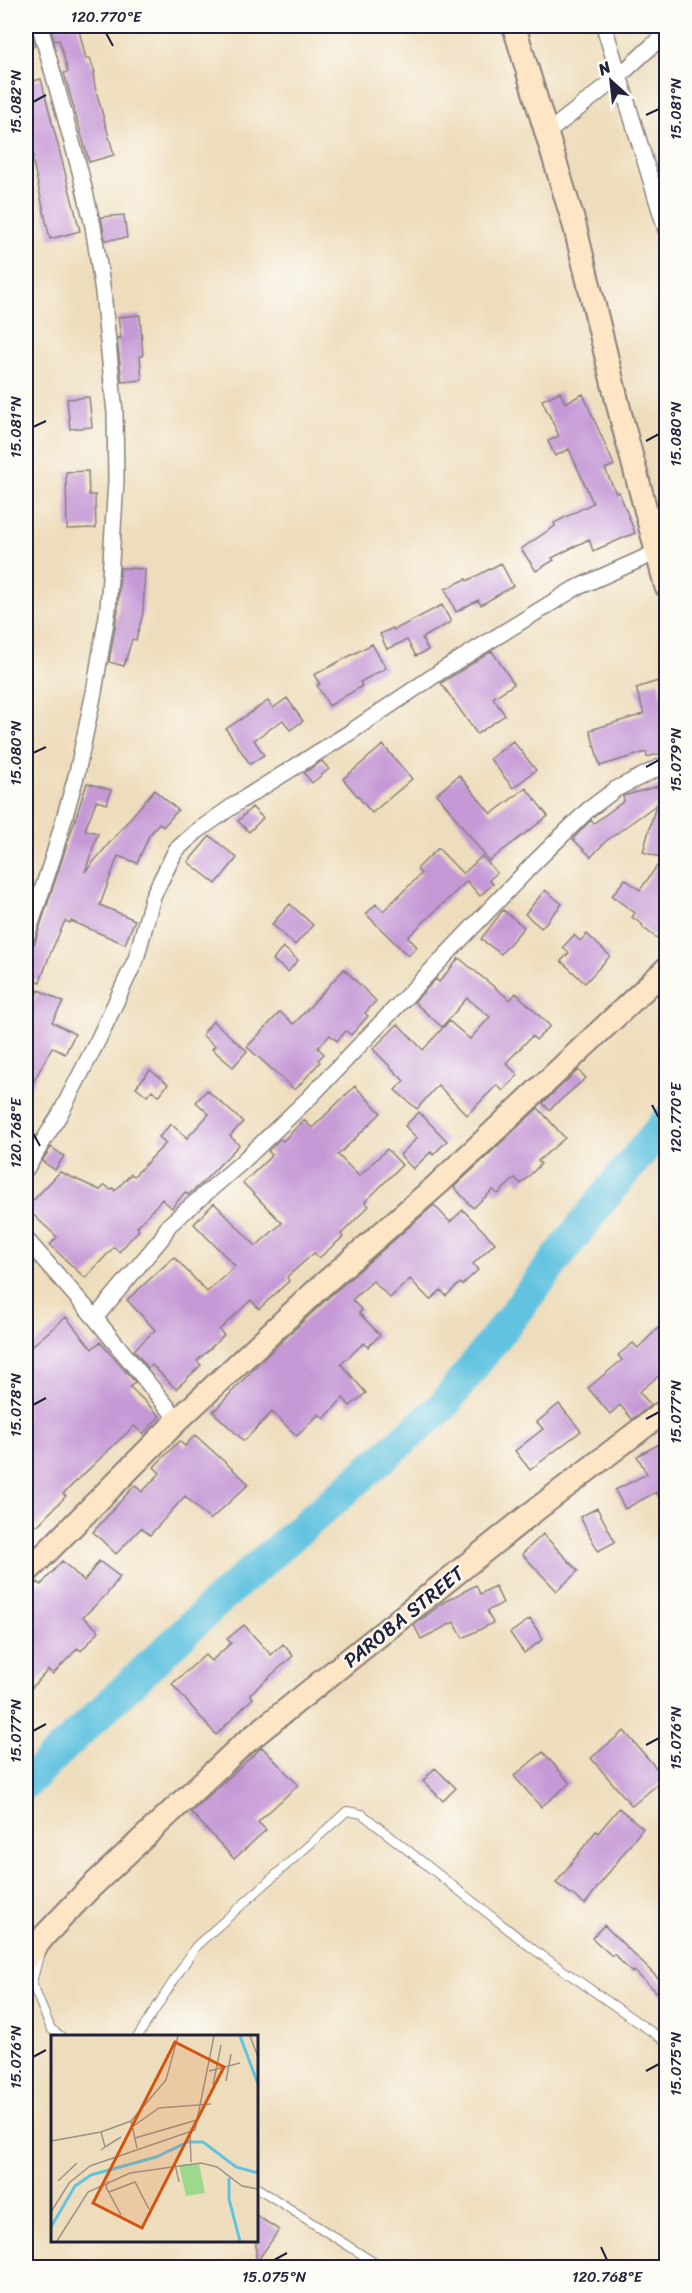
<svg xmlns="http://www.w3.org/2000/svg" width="692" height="2293" font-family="Sriracha,sans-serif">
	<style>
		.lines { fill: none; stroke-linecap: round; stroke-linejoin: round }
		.river { stroke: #62c3e0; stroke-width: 32 }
		.building { fill: #c598d6 }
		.lane-casing { stroke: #88807c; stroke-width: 10 }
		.street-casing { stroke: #88807c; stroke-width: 18 }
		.secondary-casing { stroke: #88807c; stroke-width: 26 }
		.lane { stroke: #fff; stroke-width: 8 }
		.street { stroke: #fff; stroke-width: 15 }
		.secondary { stroke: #fde5c5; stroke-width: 22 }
		.ticks { fill: none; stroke: #22223b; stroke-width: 2 }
		.labels { text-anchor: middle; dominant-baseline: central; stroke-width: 4.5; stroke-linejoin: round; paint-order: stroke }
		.street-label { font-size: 20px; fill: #22223b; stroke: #fdfcf7 }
		.inset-river { fill: none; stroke: #62c3e0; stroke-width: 3 }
		.inset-road { fill: none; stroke: #9c9288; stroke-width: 1.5 }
		.view { fill: #d45411; fill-opacity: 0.15; stroke: #d45411; stroke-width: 3 }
		.inset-edge { fill: none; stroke: #22223b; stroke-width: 3 }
		.neatline { fill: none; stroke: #22223b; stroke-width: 2 }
		.ticks-label { font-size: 15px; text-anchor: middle; fill: #22223b }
	</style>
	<rect width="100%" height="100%" fill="#fdfcf7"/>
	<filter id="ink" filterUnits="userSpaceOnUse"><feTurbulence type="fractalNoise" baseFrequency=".0167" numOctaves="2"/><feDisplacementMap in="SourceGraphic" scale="12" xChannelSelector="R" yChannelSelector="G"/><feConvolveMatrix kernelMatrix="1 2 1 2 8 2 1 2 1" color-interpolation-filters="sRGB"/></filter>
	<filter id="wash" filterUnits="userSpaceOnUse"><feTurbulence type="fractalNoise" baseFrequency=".008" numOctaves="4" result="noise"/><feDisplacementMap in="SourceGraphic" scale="24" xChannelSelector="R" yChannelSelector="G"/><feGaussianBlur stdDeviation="1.35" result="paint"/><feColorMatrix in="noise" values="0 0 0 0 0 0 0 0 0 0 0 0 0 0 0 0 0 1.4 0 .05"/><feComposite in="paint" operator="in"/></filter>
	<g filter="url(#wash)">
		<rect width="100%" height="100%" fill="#eeddbc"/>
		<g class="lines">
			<path class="river" d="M26,1783L224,1595L443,1406L604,1197L666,1122"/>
		</g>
		<g id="blocks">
			<path class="building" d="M26,26H30L35,46L26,49Z
				M50,26H78L86,59L90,58L95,73H93L95,87L114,155L89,162L64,73L68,72L59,40L54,41Z
				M41,79L80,231L50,239L32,158L34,157L26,118V83Z
				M124,215L127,238L105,240L101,217Z
				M140,315L143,356H140L142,380L122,382L117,338H121L118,317Z
				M560,392L565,403L583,394L614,465L605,469L616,493L619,492L635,533L593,551L589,539L552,558L554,560L536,571L521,549L555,526L554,523L593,503L569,449L555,456L548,441L559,436L542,400Z
				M89,397L92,427L70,429L67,399Z
				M88,471L89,495H95L96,528L67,529L66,472Z
				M501,563L513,586L481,605L478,600L456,612L445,589L466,579L467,581Z
				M120,568L145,569L143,613L136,640L132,639L124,666L109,662L118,610Z
				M442,605L451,622L422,638L428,650L416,656L407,640L387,649L380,634L393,628L394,630Z
				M372,644L386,668L360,682L362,686L329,706L317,685L320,684L314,675Z
				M492,651L514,684L493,698L505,715L477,734L441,683Z
				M658,681L666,709V752L647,757L646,752L600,766L590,730L644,714L636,688Z
				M287,698L303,721L290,730L283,720L254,740L264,755L250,764L226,729L268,701L273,708Z
				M513,741L536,770L513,788L490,759Z
				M383,745L412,779L372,813L343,779Z
				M322,761L329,769L312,783L304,773Z
				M459,775L491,814L526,788L548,816L489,861L437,794Z
				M87,783L111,790L107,804L96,801L85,830L98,833L85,872L154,790L178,810L163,827L159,823L149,836L137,863L118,856L100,905L135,920L125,944L71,921L70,923L65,921L50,954L40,982L26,977V948L32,947L35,942Z
				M663,783L666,784V932L660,940L642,927L643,925L632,917L635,913L612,896L625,879L640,890L663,858L643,852L656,805L606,841L591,857L573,839L591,820L594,823L624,801L623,796L662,785Z
				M252,807L263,818L249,832L238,821Z
				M210,836L237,858L216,884L188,862Z
				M438,848L463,874L482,856L497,873L489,880L493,884L480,896L467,881L408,937L417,947L408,956L366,914L376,904L383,911L421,874L417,869Z
				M545,890L562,904L541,928L525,914Z
				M290,904L313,925L295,945L272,924Z
				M503,910L524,927L501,954L481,939Z
				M587,934L610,956L585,983L561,961L569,953L563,947L574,935L580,941Z
				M283,947L298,960L288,972L273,960Z
				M459,958L510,1000L516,993L550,1026L536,1040L532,1036L506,1063L518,1075L503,1091L497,1085L467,1115L438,1085L417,1109L395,1090L404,1081L373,1049L398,1024L423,1050L449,1021L470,1039L490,1017L467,998L442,1027L414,1002L436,979L439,982Z
				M344,969L376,1001L365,1013L368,1016L351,1035L346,1031L337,1041L330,1035L318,1048L324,1054L318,1060L320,1062L295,1090L247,1047L280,1012L294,1024Z
				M39,990L63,1002L52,1022L75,1034L65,1054L52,1047L26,1096V1006L30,1008Z
				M213,1021L247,1051L233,1067L212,1049L215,1046L202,1035Z
				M150,1070L168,1084L159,1096L152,1090L147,1096L136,1087Z
				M578,1070L586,1078L549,1110L543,1103Z
				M355,1086L381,1113L338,1155L359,1176L387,1149L402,1165L365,1202L369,1206L341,1234L343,1237L319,1258L314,1253L287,1277L289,1281L259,1309L251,1300L219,1330L224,1335L197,1361L201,1365L176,1389L152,1365L148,1368L134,1350L155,1330L127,1300L174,1257L207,1292L235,1266L194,1224L214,1203L256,1246L282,1223L243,1183L272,1155L268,1151L280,1139L283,1141L304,1120L312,1128Z
				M207,1090L243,1122L230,1136L239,1145L201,1184L188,1195L185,1192L172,1208L162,1199L137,1227L139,1230L119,1252L114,1247L85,1278L50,1245L57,1237L26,1208L60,1172L100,1190L105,1185L111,1190L113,1188L115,1191L131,1174L134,1176L166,1143L159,1137L171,1124L187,1138L209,1114L196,1102Z
				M538,1108L565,1138L538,1161L541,1164L521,1184L515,1178L498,1194L493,1190L473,1208L454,1187Z
				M419,1112L447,1141L433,1155L431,1152L413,1169L400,1155L417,1138L405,1126Z
				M51,1147L64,1156L55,1170L42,1161Z
				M434,1205L450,1222L463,1210L495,1243L473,1264L478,1270L462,1285L460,1283L446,1296L441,1290L430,1300L410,1279L390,1298L373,1281L352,1300L362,1310L359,1313L380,1335L368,1347L364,1343L341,1364L366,1393L350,1406L343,1398L324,1419L319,1414L297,1436L272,1412L244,1441L213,1412L258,1364L329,1297Z
				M66,1317L92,1349L100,1342L135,1382L130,1387L160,1416L143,1434L134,1426L63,1494L66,1496L37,1526L26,1515V1351Z
				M666,1320V1370L639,1392L651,1405L632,1419L620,1405L610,1414L588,1388L622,1360L618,1355L633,1343L638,1348Z
				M559,1404L581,1431L530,1470L515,1451L543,1429L537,1422Z
				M195,1435L249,1484L210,1520L185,1496L150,1535L141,1528L116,1554L93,1532L135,1485L142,1492L160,1473L154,1467L179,1441L185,1446Z
				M661,1443L666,1453V1511L656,1492L625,1509L615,1490L647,1474L637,1456Z
				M597,1508L615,1542L598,1551L580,1517Z
				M543,1534L578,1571L557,1591L522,1554Z
				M62,1561L84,1581L99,1561L120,1577L107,1594L83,1617L99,1631L81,1651L78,1648L53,1674L48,1670L26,1694V1595L38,1582L41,1585Z
				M476,1585L480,1594L495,1586L503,1603L487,1611L493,1623L463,1638L454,1622L421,1639L414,1625L444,1602Z
				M530,1619L543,1639L524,1653L510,1633Z
				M244,1625L271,1655L283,1644L293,1656L250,1694L253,1698L216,1735L172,1684L205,1655L211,1661L231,1643L227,1639Z
				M624,1731L665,1778L632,1806L591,1758Z
				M262,1747L298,1785L258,1822L266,1830L234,1859L191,1812Z
				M543,1752L570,1783L541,1807L514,1776Z
				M435,1768L456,1788L443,1801L423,1781Z
				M619,1808L643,1828L585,1904L556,1883L596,1831L598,1833Z
				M604,1925L666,1986V1991L661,1996L634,1971L632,1973L614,1954L612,1956L592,1938Z
				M256,2215L279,2230L256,2263Z"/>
		</g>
	</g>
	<g filter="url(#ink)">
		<use href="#blocks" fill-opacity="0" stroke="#88807c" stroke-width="1.5"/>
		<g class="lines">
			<defs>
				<path id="lane" d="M39,1955L32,1983L51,2029L61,2036
					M138,2036L196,1946L347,1811L362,1814L533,1949L662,2039
					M256,2187L375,2263"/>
				<path id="street" d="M604,26L666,230
					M547,133L618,77L666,33
					M26,939L54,854L77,773L94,692L108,609L116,481L115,413L103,292L93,226L80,171L40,26
					M26,1169L60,1114L99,1038L136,959L153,896L176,850L196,832L240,801L349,733L441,671L574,589L657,552H666
					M26,1239L95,1318L178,1420
					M95,1318L161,1239L169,1225L241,1163L311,1096L534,863L588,810L616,789L666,764"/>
				<path id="secondary" d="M514,26L575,227L622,421L666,586
					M26,1573L178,1420L320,1287L437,1185L666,969
					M26,1959L45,1935L90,1888L240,1747L529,1515L666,1410"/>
			</defs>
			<use href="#lane" class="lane-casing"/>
			<use href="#street" class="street-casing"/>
			<use href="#secondary" class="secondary-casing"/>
			<use href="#lane" class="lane"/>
			<use href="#street" class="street"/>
			<use href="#secondary" class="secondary"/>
		</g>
	</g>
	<path class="ticks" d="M106,33L113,46M33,102L46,95M646,115L659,109M33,427L46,421M646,441L659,434M33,753L46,747M646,767L659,760M652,1105L659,1118M33,1133L40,1146M33,1405L46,1398M646,1419L659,1412M33,1731L46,1724M646,1745L659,1738M33,2057L46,2050M646,2071L659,2064M601,2247L607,2260M274,2260L287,2253"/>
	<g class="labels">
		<g class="street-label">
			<text transform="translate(404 1617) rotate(-39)">PAROBA STREET</text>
		</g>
	</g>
	<g transform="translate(51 2035)">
		<rect width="207" height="207" fill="#eeddbc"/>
		<path d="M148,128L154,158L135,161L128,130Z" fill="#9dd98d"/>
		<path class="inset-river" d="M189,1L207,49M178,143V164L189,206M0,192L24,151L40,140L105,122L137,107H152L185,132L207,138"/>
		<path class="inset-road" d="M199,1L207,22M158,36L189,28M175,46L180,19M162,50L170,10M80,86L86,113M81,92L108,73L160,69M139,98L140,127M84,103L146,85M0,106L50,97L80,86L115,45L127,1M54,112L70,102M50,115L54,112L50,97M124,129L128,147M7,146L26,128M57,146L55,152L70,180M58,157L84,147L98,174M0,177L18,148L39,131L144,95L163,1M6,206L37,157L79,138L150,128L166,132L191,151L207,154"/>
		<path class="view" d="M124,7L173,32L91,193L42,168Z"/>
		<rect width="207" height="207" class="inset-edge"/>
	</g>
	<rect width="692" height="2293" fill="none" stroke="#fdfcf7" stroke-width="66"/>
	<g transform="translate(611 81) rotate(333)" stroke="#fdfcf7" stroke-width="4.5" paint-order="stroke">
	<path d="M0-4.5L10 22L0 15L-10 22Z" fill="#22223b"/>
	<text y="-9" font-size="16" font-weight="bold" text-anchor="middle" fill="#22223b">N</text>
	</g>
	<rect x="33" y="33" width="626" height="2227" class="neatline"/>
	<g class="ticks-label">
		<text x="106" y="22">120.770°E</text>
		<text transform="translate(16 102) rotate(-90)" y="5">15.082°N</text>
		<text transform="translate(676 109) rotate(-90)" y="5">15.081°N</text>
		<text transform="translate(16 427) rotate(-90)" y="5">15.081°N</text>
		<text transform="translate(676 434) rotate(-90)" y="5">15.080°N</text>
		<text transform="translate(16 753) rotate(-90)" y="5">15.080°N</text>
		<text transform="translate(676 760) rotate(-90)" y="5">15.079°N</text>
		<text transform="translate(676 1118) rotate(-90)" y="5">120.770°E</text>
		<text transform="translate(16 1133) rotate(-90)" y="5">120.768°E</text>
		<text transform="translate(16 1405) rotate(-90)" y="5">15.078°N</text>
		<text transform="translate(676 1412) rotate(-90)" y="5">15.077°N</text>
		<text transform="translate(16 1731) rotate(-90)" y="5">15.077°N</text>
		<text transform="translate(676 1738) rotate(-90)" y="5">15.076°N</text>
		<text transform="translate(16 2057) rotate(-90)" y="5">15.076°N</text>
		<text transform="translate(676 2064) rotate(-90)" y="5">15.075°N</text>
		<text x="274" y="2282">15.075°N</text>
		<text x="607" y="2282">120.768°E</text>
	</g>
</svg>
